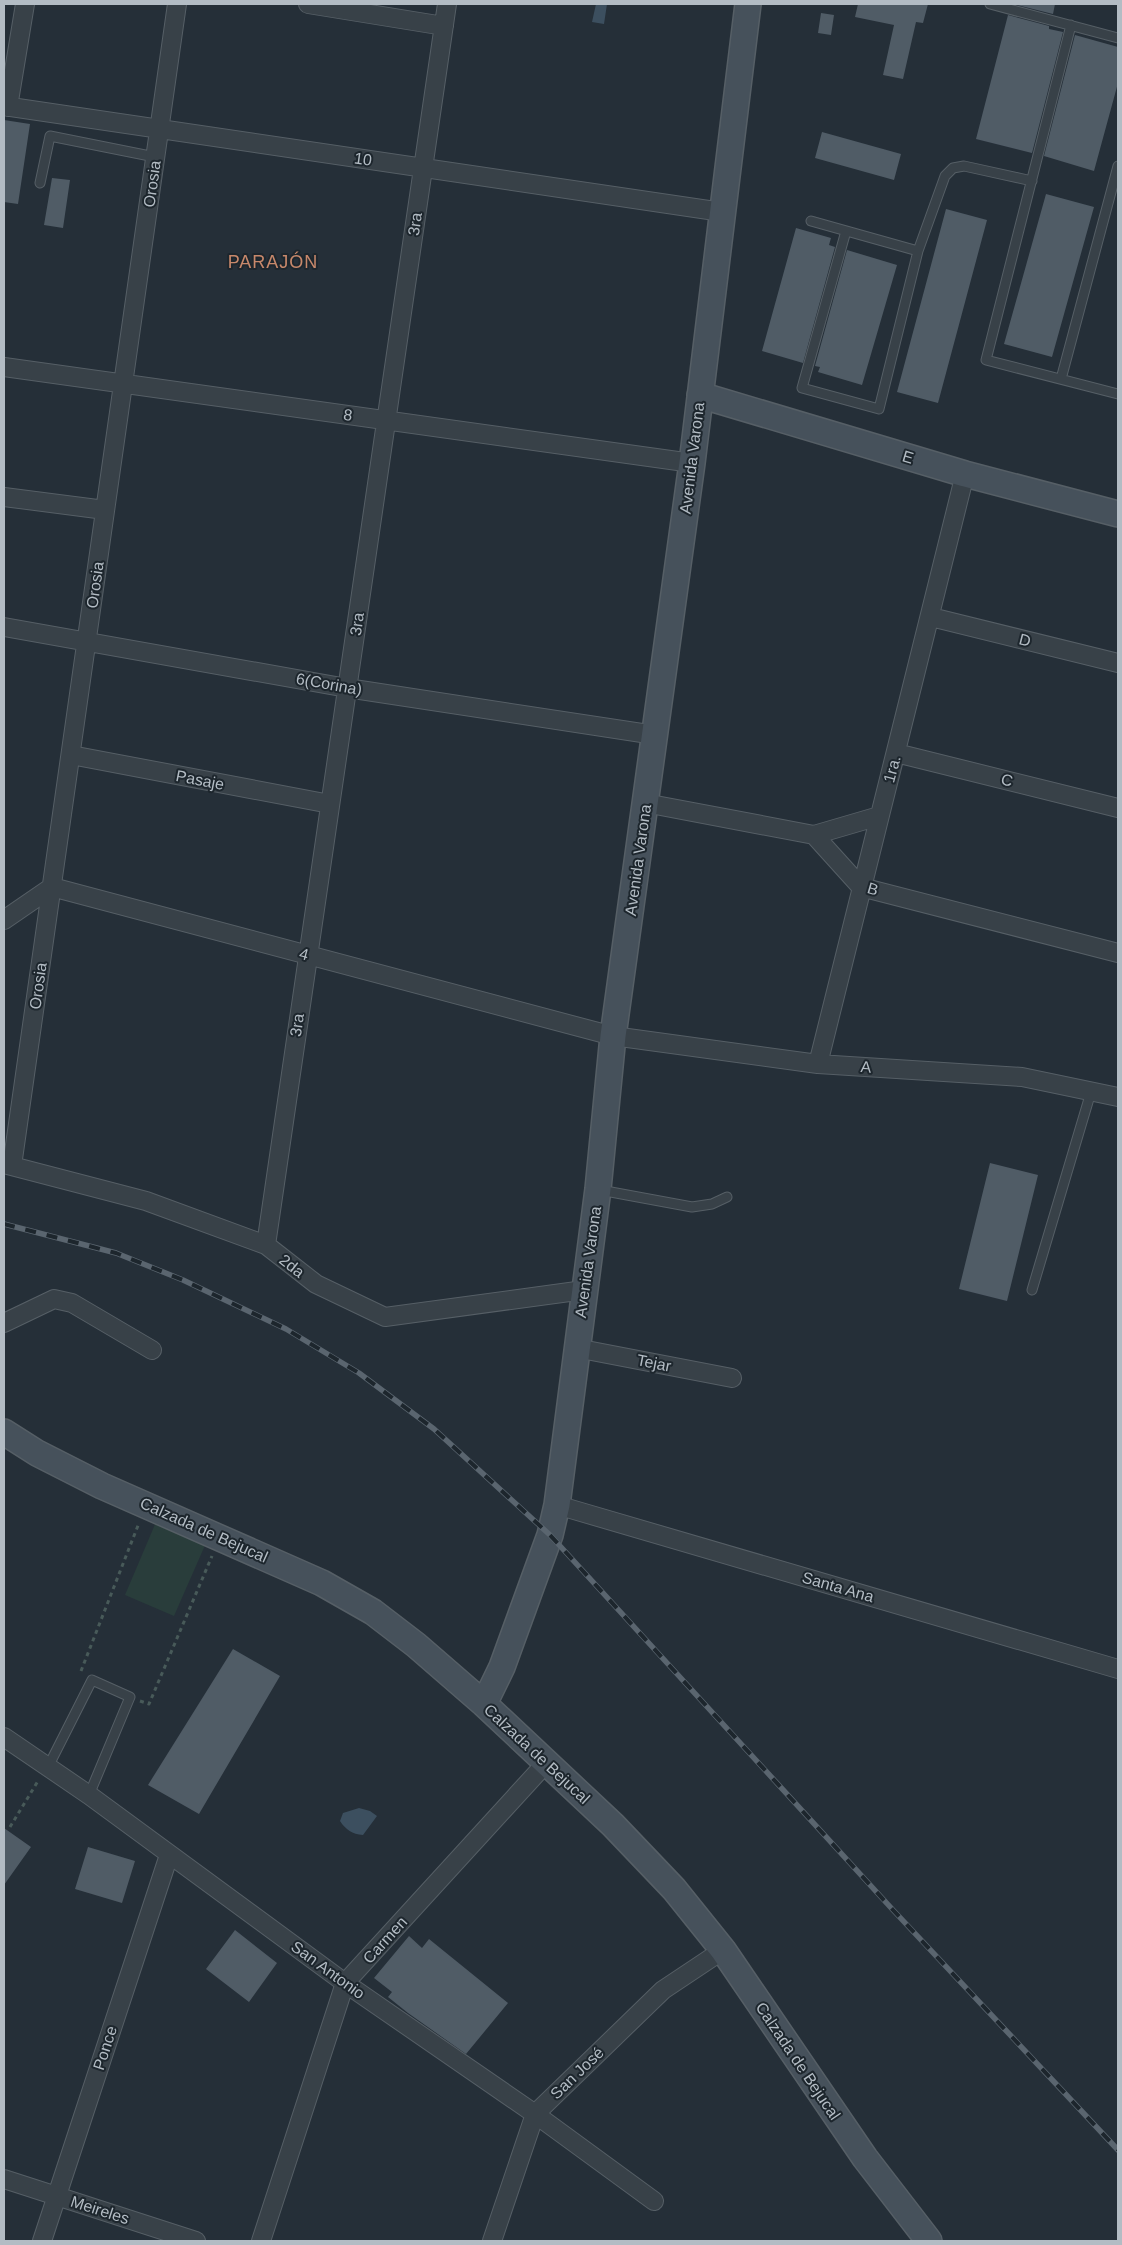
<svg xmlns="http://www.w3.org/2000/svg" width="1122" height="2245" font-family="Helvetica,sans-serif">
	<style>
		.green { fill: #293d3b }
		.water { fill: #3c4f5f }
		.building { fill: #505c66 }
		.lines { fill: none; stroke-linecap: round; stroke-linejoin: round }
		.lane-casing { stroke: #565f66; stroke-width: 11 }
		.street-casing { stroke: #565f66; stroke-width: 20 }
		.secondary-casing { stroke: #565f66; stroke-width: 28 }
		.path { stroke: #485a59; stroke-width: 3; stroke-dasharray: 4 4; stroke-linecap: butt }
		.lane { stroke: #384148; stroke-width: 9 }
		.street { stroke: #384148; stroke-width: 18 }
		.secondary { stroke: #46515b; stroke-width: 25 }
		.rail-casing { stroke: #5a656f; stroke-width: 5.5 }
		.rail { stroke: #1d262d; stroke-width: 4; stroke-dasharray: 11; stroke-linecap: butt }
		.labels { text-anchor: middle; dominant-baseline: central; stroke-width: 4; stroke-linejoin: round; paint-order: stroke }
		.street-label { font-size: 16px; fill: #b3bcc4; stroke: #1d262d }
		.neighbourhood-label { font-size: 18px; letter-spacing: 1px; fill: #c7886b; stroke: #1d262d }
	</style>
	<rect width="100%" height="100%" fill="#252f38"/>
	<path class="green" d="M156,1522L206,1543L174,1616L125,1595Z"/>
	<path class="water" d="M596,4H607L604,24L592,22Z
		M359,1808L370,1811L377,1816L363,1835C352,1834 346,1830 340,1821L343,1813Z"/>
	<path class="building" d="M858,4H928L923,23L916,22L903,79L883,75L894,25L855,17Z
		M1013,4H1055L1053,14Z
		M821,13L834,15L831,35L818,33Z
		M1008,15L1049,26V29L1063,32L1032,153L976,139Z
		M1075,35L1118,47V83L1094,171L1044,156Z
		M4,120L30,124L18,204L4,202Z
		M822,132L901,154L894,180L815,158Z
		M52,178L70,180L63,228L44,225Z
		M1046,194L1094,207L1052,357L1004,344Z
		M946,209L987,220L938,403L897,392Z
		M796,228L831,238L829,245L835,247L803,363L762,351Z
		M847,250L897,265L862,385L818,372L820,367L815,366Z
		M990,1163L1038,1175L1007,1301L959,1289Z
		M233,1649L280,1676L199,1814L148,1785Z
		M4,1828L31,1847L4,1885Z
		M88,1847L135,1861L122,1903L75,1889Z
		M235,1930L277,1963L249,2002L206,1969Z
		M409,1936L422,1948L429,1939L508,2003L466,2054L408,2013L388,1997L392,1992L374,1978Z"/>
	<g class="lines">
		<defs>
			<path id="lane" d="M990,4L1118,38
				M1071,25L986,360L1118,394
				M40,183L50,136L155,157
				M811,221L918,251
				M846,231L802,388L879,409L918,251L945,176L953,168L964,166L1032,181
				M1061,379L1118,166
				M600,1190L692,1207L712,1204L727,1197
				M1032,1290L1091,1092
				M48,1767L92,1680L130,1697L89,1795"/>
			<path id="street" d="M308,4L444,26
				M4,106L722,212
				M8,107L25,4
				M4,367L692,463
				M4,497L105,510
				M931,617L1118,663
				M4,627L347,688L655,735
				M896,753L1118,808
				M71,755L330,804
				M645,803L814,835L861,887L1118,953
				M814,835L879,816
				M4,920L52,887L613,1036L818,1064L1022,1077L1118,1097
				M818,1064L965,474
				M4,1164L146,1201L266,1245L316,1284L385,1317L584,1290
				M12,1166L177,4
				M266,1245L447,4
				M4,1323L54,1299L72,1303L152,1350
				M576,1348L732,1378
				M557,1505L1118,1669
				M4,1737L89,1795L345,1983L535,2114L654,2201
				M4,2179L196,2241
				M42,2241L169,1855
				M261,2241L345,1983L547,1762
				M492,2241L535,2114L663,1990L723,1950"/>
			<path id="secondary" d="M700,395L965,474L1118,514
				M4,1432L37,1453L102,1486L322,1583L373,1612L416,1645L484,1704L613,1825L674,1889L723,1950L865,2158L929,2241
				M484,1704L502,1667L550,1535L557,1505L598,1189L613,1036L692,463L748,4"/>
		</defs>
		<use href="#lane" class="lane-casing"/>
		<use href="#street" class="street-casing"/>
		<use href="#secondary" class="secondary-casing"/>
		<path class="path" d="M81,1671L139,1523
			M140,1701L149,1704L212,1556
			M10,1827L38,1781"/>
		<use href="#lane" class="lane"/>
		<use href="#street" class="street"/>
		<use href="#secondary" class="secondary"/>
		<defs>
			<path id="rail" d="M4,1224L116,1253L183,1280L286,1329L359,1373L434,1429L550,1535L893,1910L1118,2150"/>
		</defs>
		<use href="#rail" class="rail-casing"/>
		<use href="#rail" class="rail"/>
	</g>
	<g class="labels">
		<g class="street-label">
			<text transform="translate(363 159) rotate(8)">10</text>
			<text transform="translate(152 184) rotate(-82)">Orosia</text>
			<text transform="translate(415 224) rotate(-82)">3ra</text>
			<text transform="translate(348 415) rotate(8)">8</text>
			<text transform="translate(908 457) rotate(17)">E</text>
			<text transform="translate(692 458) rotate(-83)">Avenida Varona</text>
			<text transform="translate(95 585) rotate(-82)">Orosia</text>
			<text transform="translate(357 624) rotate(-82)">3ra</text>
			<text transform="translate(1025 640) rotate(14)">D</text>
			<text transform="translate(329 684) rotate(10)">6(Corina)</text>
			<text transform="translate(892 769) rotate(-75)">1ra.</text>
			<text transform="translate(200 780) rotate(11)">Pasaje</text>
			<text transform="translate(1007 780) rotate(14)">C</text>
			<text transform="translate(638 860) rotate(-82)">Avenida Varona</text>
			<text transform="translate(873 889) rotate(16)">B</text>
			<text transform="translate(304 954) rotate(15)">4</text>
			<text transform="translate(38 986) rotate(-82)">Orosia</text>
			<text transform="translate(297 1025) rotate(-82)">3ra</text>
			<text transform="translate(866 1067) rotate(4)">A</text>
			<text transform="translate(588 1262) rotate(-82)">Avenida Varona</text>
			<text transform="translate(292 1266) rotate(38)">2da</text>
			<text transform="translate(654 1363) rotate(11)">Tejar</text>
			<text transform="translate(204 1530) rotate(24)">Calzada de Bejucal</text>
			<text transform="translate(838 1587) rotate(16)">Santa Ana</text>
			<text transform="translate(537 1754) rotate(43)">Calzada de Bejucal</text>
			<text transform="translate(385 1940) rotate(-48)">Carmen</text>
			<text transform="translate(328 1970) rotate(36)">San Antonio</text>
			<text transform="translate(105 2048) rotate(-72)">Ponce</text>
			<text transform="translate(798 2061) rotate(56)">Calzada de Bejucal</text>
			<text transform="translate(577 2073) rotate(-44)">San José</text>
			<text transform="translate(100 2210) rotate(18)">Meireles</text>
		</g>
		<g class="neighbourhood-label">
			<text x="273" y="262">PARAJÓN</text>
		</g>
	</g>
	<rect width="1122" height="2245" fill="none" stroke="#b3bcc4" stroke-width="10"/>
</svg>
